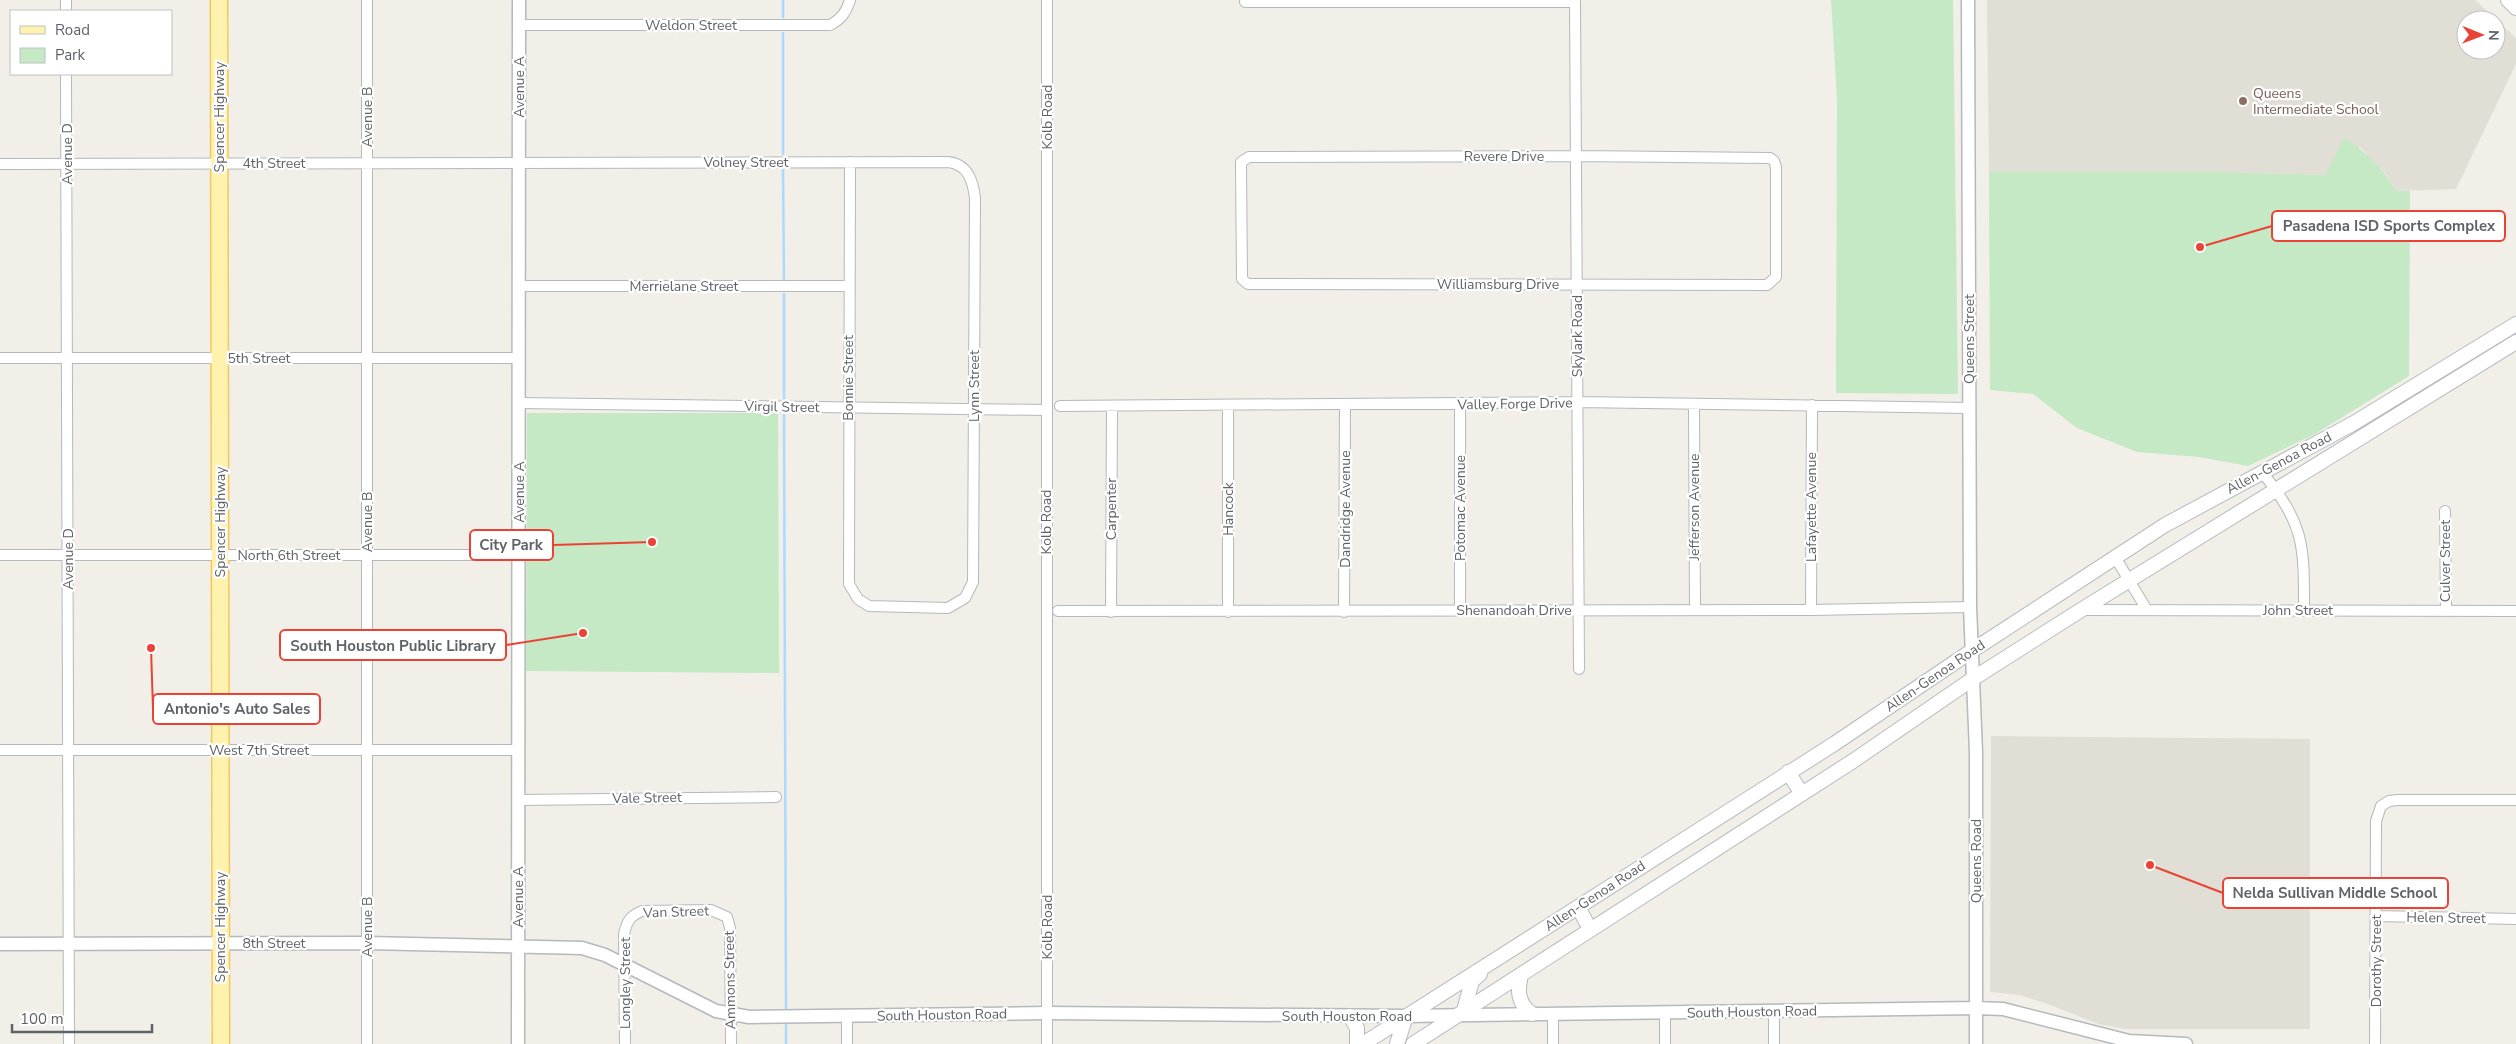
<svg xmlns="http://www.w3.org/2000/svg" width="2516" height="1044" font-family="'Nunito Sans',sans-serif">
	<style>
		.education { fill: #e1ded6; fill-rule: evenodd }
		.green { fill: #c5e8c5 }
		.lines { fill: none; stroke-linecap: round; stroke-linejoin: round }
		.stream { stroke: #aadaff; stroke-width: 2.5 }
		.minor-casing { stroke: #b5b8bc; stroke-width: 12 }
		.tertiary-casing { stroke: #b5b8bc; stroke-width: 15 }
		.secondary-casing { stroke: #b6babf; stroke-width: 16 }
		.primary-casing { stroke: #f2c960; stroke-width: 19 }
		.minor { stroke: #fff; stroke-width: 10 }
		.tertiary { stroke: #fff; stroke-width: 12 }
		.secondary { stroke: #fff; stroke-width: 14 }
		.primary { stroke: #fff2af; stroke-width: 16 }
		.education-dot { fill: #8d6e63; stroke: #fff; stroke-width: 2 }
		.labels { text-anchor: middle; dominant-baseline: central; stroke-width: 4.5; stroke-linejoin: round; paint-order: stroke }
		.street-label { font-size: 14px; fill: #5f6368; stroke: #fff }
		.education-label { font-size: 14px; fill: #785e54; stroke: #fff; text-anchor: start }
		.leader { fill: none; stroke: #ea4335; stroke-width: 2 }
		.callout-dot { fill: #ea4335; stroke: #fff; stroke-width: 2 }
		.callout { fill: #fff; stroke: #ea4335; stroke-width: 2 }
		.callout-label { font-size: 15px; text-anchor: middle; font-weight: bold; fill: #5f6368 }
	</style>
	<rect width="100%" height="100%" fill="#f1efe8"/>
	<path class="education" d="M1987,0H2475L2516,38V64L2456,189L2396,191L2386,174L2360,147L2325,175L2226,172H1989ZM2466,20H2496V50H2466Z
		M1991,736L2310,739V1029H2125L2099,1024L2045,1003L2019,995L1990,992Z"/>
	<path class="green" d="M1831,0H1953L1958,394L1836,393L1837,100Z
		M2344,138C2366,151 2383,168 2396,191H2410L2409,376L2315,434L2248,466L2199,457L2137,452L2077,428L2033,394L1990,390L1989,172H2226L2325,175Z
		M527,413H778L779,673L526,671Z"/>
	<g class="lines">
		<path class="stream" d="M783,17V0
			M783,33V154
			M783,170L784,279
			M784,294V399
			M784,415L786,1008
			M786,1025V1044"/>
		<defs>
			<path id="minor" d="M66,0V11
				M1047,0V1044
				M1245,2H1575L1579,669
				M519,25H830C841,19 846,13 850,0
				M66,74L69,1044
				M1577,156L1770,158L1774,161L1776,167V277L1767,285L1248,284L1242,279L1241,166V162L1249,157Z
				M0,164L948,162C968,164 973,181 975,198L973,582L965,598L948,608L869,606L858,599L849,584L850,162
				M519,286H849
				M0,358H519
				M519,403L1046,410
				M1694,404L1695,610
				M1060,406L1577,402L1969,408
				M1228,406V612
				M2262,472C2305,526 2304,544 2304,611
				M2445,511L2446,610
				M0,555H519
				M2115,557L2147,610
				M1460,610V405
				M1811,610L1812,405
				M2082,610L2516,611
				M1058,611L1811,610L1970,607
				M1111,612L1112,406
				M1344,612L1345,405
				M0,750H519
				M518,800L776,797
				M2376,916L2516,919
				M1665,1013V1044
				M367,1044V0
				M625,1044L624,934C627,921 630,916 642,911L711,910L727,917L730,928L731,1044
				M847,1044V1016
				M1553,1044V1014
				M1774,1044V1012
				M2375,1044L2376,821L2381,806L2389,801L2398,800H2516"/>
			<path id="tertiary" d="M1968,0L1970,607L1976,752V1044
				M0,944L367,943L582,948L605,955L716,1011L749,1017L1047,1013L1406,1016L1976,1008L2003,1009L2129,1041L2186,1044
				M518,1044L519,0"/>
			<path id="secondary" d="M2508,0L2516,8
				M1788,772L1802,794
				M1578,907L1590,929
				M1521,975C1517,991 1518,1004 1532,1014
				M1463,1014L1472,981L1480,974
				M1350,1016L1357,1028V1044
				M1363,1044L1834,744L1970,652L2165,525L2354,423L2516,324
				M1397,1044L1406,1016
				M1413,1044L1853,761L1974,678L2081,610L2516,342"/>
			<path id="primary" d="M219,0L221,1044"/>
		</defs>
		<use href="#minor" class="minor-casing"/>
		<use href="#tertiary" class="tertiary-casing"/>
		<use href="#secondary" class="secondary-casing"/>
		<use href="#primary" class="primary-casing"/>
		<use href="#minor" class="minor"/>
		<use href="#tertiary" class="tertiary"/>
		<use href="#secondary" class="secondary"/>
		<use href="#primary" class="primary"/>
	</g>
	<circle class="education-dot" cx="2243" cy="101" r="5"/>
	<g class="labels">
		<g class="street-label">
			<text x="691" y="25">Weldon Street</text>
			<text transform="translate(519 87) rotate(-90)">Avenue A</text>
			<text transform="translate(219 117) rotate(-90)">Spencer Highway</text>
			<text transform="translate(367 117) rotate(-90)">Avenue B</text>
			<text transform="translate(1047 117) rotate(-90)">Kolb Road</text>
			<text transform="translate(67 154) rotate(-90)">Avenue D</text>
			<text x="1504" y="156">Revere Drive</text>
			<text x="746" y="162">Volney Street</text>
			<text x="274" y="163">4th Street</text>
			<text x="1498" y="284">Williamsburg Drive</text>
			<text x="684" y="286">Merrielane Street</text>
			<text transform="translate(1577 336) rotate(-90)">Skylark Road</text>
			<text transform="translate(1969 339) rotate(-90)">Queens Street</text>
			<text x="259" y="358">5th Street</text>
			<text transform="translate(848 378) rotate(-90)">Bonnie Street</text>
			<text transform="translate(974 386) rotate(-90)">Lynn Street</text>
			<text transform="translate(1515 404) rotate(-1)">Valley Forge Drive</text>
			<text transform="translate(782 407) rotate(1)">Virgil Street</text>
			<text transform="translate(2279 463) rotate(-28)">Allen-Genoa Road</text>
			<text transform="translate(519 492) rotate(-90)">Avenue A</text>
			<text transform="translate(1694 507) rotate(-90)">Jefferson Avenue</text>
			<text transform="translate(1811 507) rotate(-90)">Lafayette Avenue</text>
			<text transform="translate(1460 508) rotate(-90)">Potomac Avenue</text>
			<text transform="translate(1111 509) rotate(-90)">Carpenter</text>
			<text transform="translate(1228 509) rotate(-90)">Hancock</text>
			<text transform="translate(1345 509) rotate(-90)">Dandridge Avenue</text>
			<text transform="translate(220 522) rotate(-90)">Spencer Highway</text>
			<text transform="translate(367 522) rotate(-90)">Avenue B</text>
			<text transform="translate(1046 522) rotate(-90)">Kolb Road</text>
			<text x="289" y="555">North 6th Street</text>
			<text transform="translate(68 559) rotate(-90)">Avenue D</text>
			<text transform="translate(2445 561) rotate(-90)">Culver Street</text>
			<text x="1514" y="610">Shenandoah Drive</text>
			<text x="2298" y="610">John Street</text>
			<text transform="translate(1935 676) rotate(-34)">Allen-Genoa Road</text>
			<text x="259" y="750">West 7th Street</text>
			<text transform="translate(647 798) rotate(-1)">Vale Street</text>
			<text transform="translate(1976 861) rotate(-90)">Queens Road</text>
			<text transform="translate(1595 896) rotate(-33)">Allen-Genoa Road</text>
			<text transform="translate(518 897) rotate(-90)">Avenue A</text>
			<text transform="translate(676 912) rotate(-2)">Van Street</text>
			<text transform="translate(2446 918) rotate(1)">Helen Street</text>
			<text transform="translate(220 927) rotate(-90)">Spencer Highway</text>
			<text transform="translate(367 927) rotate(-90)">Avenue B</text>
			<text transform="translate(1047 927) rotate(-90)">Kolb Road</text>
			<text x="274" y="943">8th Street</text>
			<text transform="translate(2376 961) rotate(-90)">Dorothy Street</text>
			<text transform="translate(730 980) rotate(-91)">Ammons Street</text>
			<text transform="translate(625 983) rotate(-90)">Longley Street</text>
			<text transform="translate(1752 1012) rotate(-1)">South Houston Road</text>
			<text transform="translate(942 1015) rotate(-1)">South Houston Road</text>
			<text x="1347" y="1016">South Houston Road</text>
		</g>
		<g class="education-label">
			<text x="2253" y="93">Queens<tspan x="2253" dy="16">Intermediate School</tspan></text>
		</g>
	</g>
	<path class="leader" d="M2200 247L2272 226M652 542L553 545M583 633L506 645M151 648L153 709M2150 865L2223 893"/>
	<g class="callout-dot">
		<circle cx="2200" cy="247" r="5"/>
		<circle cx="652" cy="542" r="5"/>
		<circle cx="583" cy="633" r="5"/>
		<circle cx="151" cy="648" r="5"/>
		<circle cx="2150" cy="865" r="5"/>
	</g>
	<g class="callout">
		<rect x="2272" y="211" width="233" height="30" rx="5"/>
		<rect x="470" y="530" width="83" height="30" rx="5"/>
		<rect x="280" y="630" width="226" height="30" rx="5"/>
		<rect x="153" y="694" width="167" height="30" rx="5"/>
		<rect x="2223" y="878" width="225" height="30" rx="5"/>
	</g>
	<g class="callout-label">
		<text x="2389" y="231">Pasadena ISD Sports Complex</text>
		<text x="511" y="550">City Park</text>
		<text x="393" y="651">South Houston Public Library</text>
		<text x="237" y="714">Antonio's Auto Sales</text>
		<text x="2335" y="898">Nelda Sullivan Middle School</text>
	</g>
	<rect x="10" y="10" width="162" height="65" fill="#ffffff" stroke="#bfc1c3"/>
	<rect x="20" y="26" width="25" height="8" fill="#fff2af" stroke="#bfc1c3"/>
	<text x="55" y="35" font-size="15" fill="#5f6368">Road</text>
	<rect x="20" y="48" width="25" height="15" fill="#c5e8c5" stroke="#bfc1c3"/>
	<text x="55" y="60" font-size="15" fill="#5f6368">Park</text>
	<g transform="translate(2481 35) rotate(91)"><circle r="24" fill="#ffffff" stroke="#bfc1c3"/>
	<path d="M0-4L9 19L0 12L-9 19Z" fill="#ea4335"/>
	<text y="-8" font-size="14" font-weight="bold" text-anchor="middle" fill="#5f6368">N</text>
	</g>
	<path d="M12 1024v8h140v-8" fill="none" stroke="#5f6368" stroke-width="2.5"/>
	<text x="20" y="1024" font-size="15" fill="#5f6368" stroke="#ffffff" stroke-width="4" paint-order="stroke">100 m</text>
</svg>
